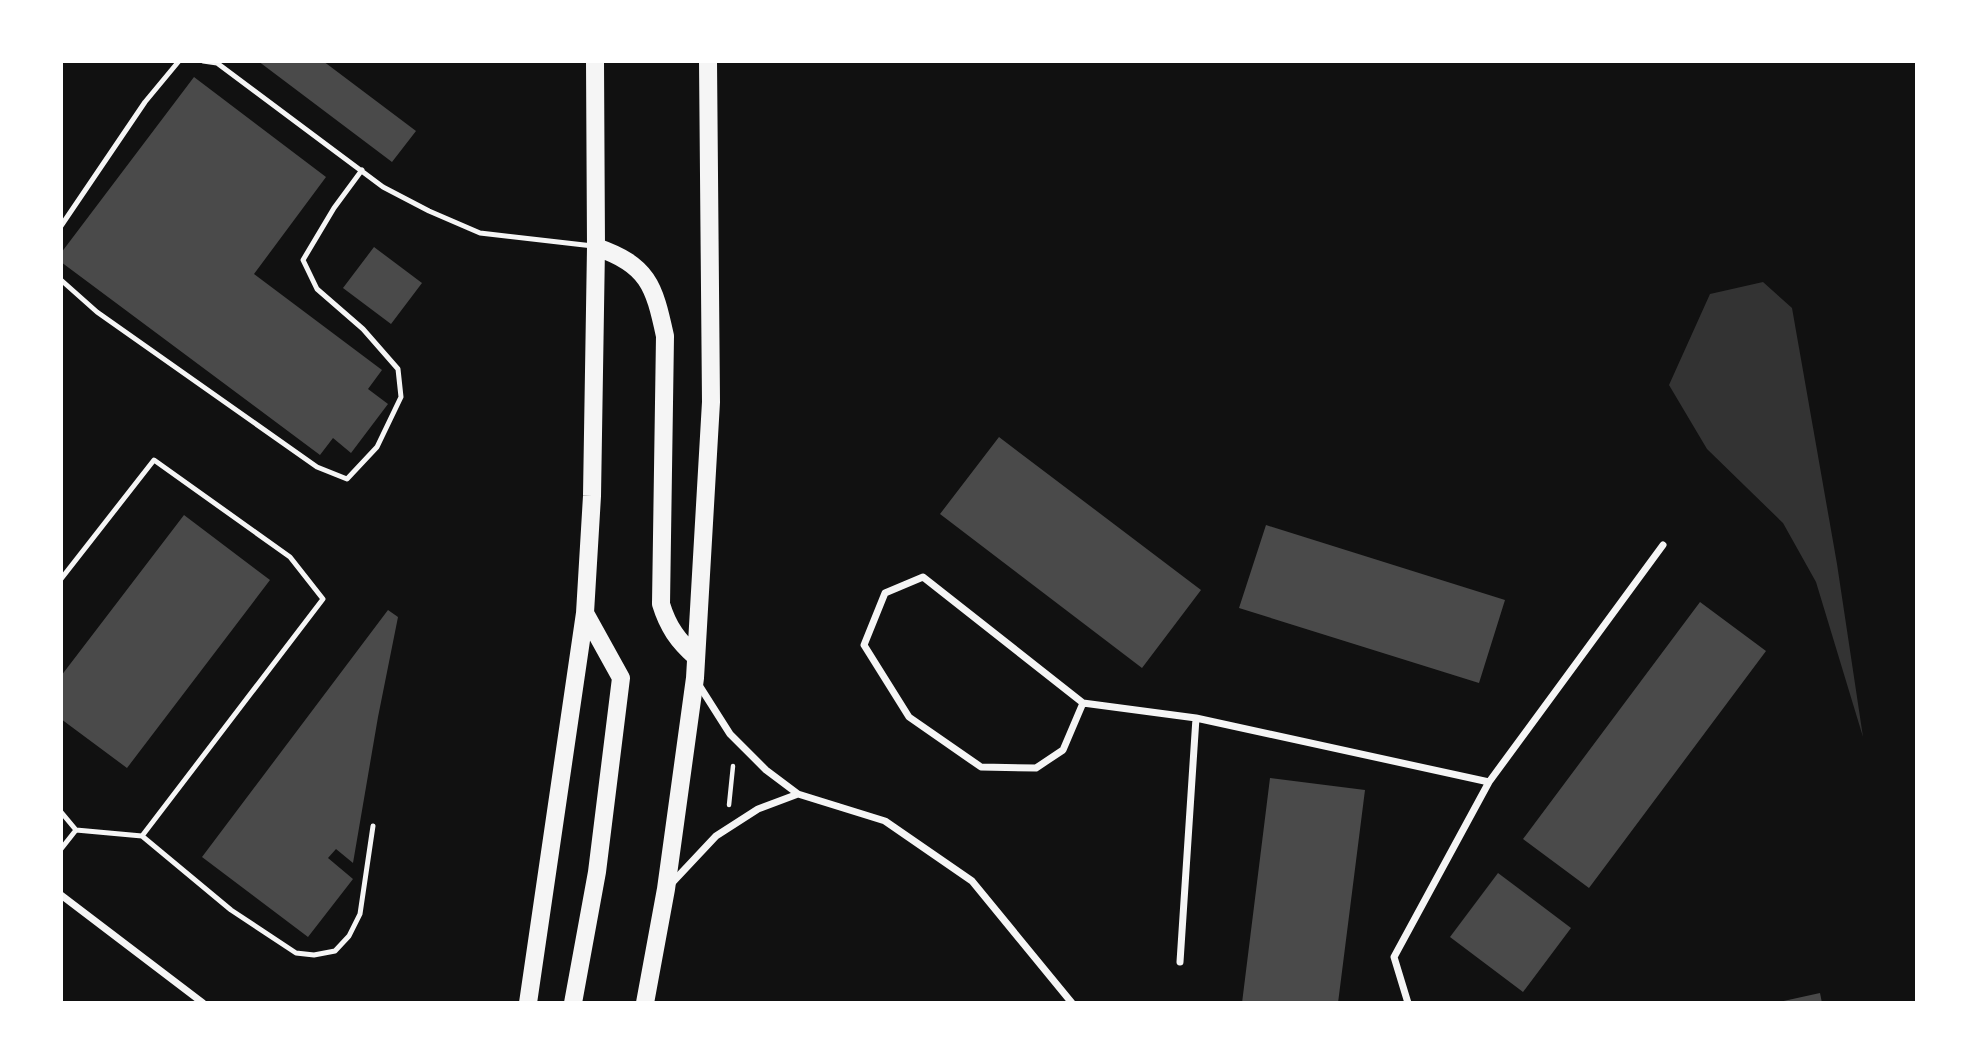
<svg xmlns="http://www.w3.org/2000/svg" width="1978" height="1064" font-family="'Asap Condensed',sans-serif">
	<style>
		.water { fill: #333 }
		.building { fill: #4a4a4a }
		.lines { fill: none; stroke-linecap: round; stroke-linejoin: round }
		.path { stroke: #f5f5f5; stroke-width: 4.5 }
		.service { stroke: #f5f5f5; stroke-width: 5 }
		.minor { stroke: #f5f5f5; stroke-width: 7 }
		.primary { stroke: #f5f5f5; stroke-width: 18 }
	</style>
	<rect width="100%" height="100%" fill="#111"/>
	<path class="water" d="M1763,282L1792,308L1837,564L1863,737L1816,582L1783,523L1707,449L1669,385L1710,294Z"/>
	<path class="building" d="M258,61H323L416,131L392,162Z
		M194,77L326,177L254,274L382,370L368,389L388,404L351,453L333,438L320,455L61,262V253Z
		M374,247L422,283L391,324L343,288Z
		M999,437L1201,590L1142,668L940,514Z
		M184,515L270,580L127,768L61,719V676Z
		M1266,525L1505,600L1479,683L1239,608Z
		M1700,602L1766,651L1589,888L1523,839Z
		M388,610L398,617L378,717L353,863L336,849L328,858L353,879L308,937L202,857Z
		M1270,778L1365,790L1338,1003H1242Z
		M1498,873L1571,928L1523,992L1450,937Z
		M1820,993L1822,1003H1779V1002Z"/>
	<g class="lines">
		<path class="path" d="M729,805L733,766"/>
		<path class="service" d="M203,61L217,63L383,187L429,211L480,233L593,246
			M61,226L145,102L179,61
			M61,280L97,312L317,467L347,479L377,447L401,397L398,369L363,329L317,289L303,260L334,208L362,170
			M61,579L154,460L290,557L323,599L142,836L76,830
			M61,812L76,830L61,849
			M142,836L231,910L296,953L314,955L335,951L349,936L360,914L373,826"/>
		<path class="minor" d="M697,682L730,734L766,770L798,794L885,821L972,881L1072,1003
			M1083,703L1063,750L1036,768L981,767L909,717L864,645L885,593L923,577L1083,703L1196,718L1489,782
			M670,885L716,836L758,809L798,794
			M61,895L203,1003
			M1180,962L1196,718
			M1408,1003L1394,957L1489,782L1663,545"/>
		<path class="primary" d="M596,247C648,265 654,285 665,336L661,604C668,627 678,641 696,657
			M528,1003L585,613L592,496L596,247L595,61
			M573,1003L597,872L621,678L585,613
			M645,1003L666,889L695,678L711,402L708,61"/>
	</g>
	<rect width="1978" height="1064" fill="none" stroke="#ffffff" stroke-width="126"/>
</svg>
